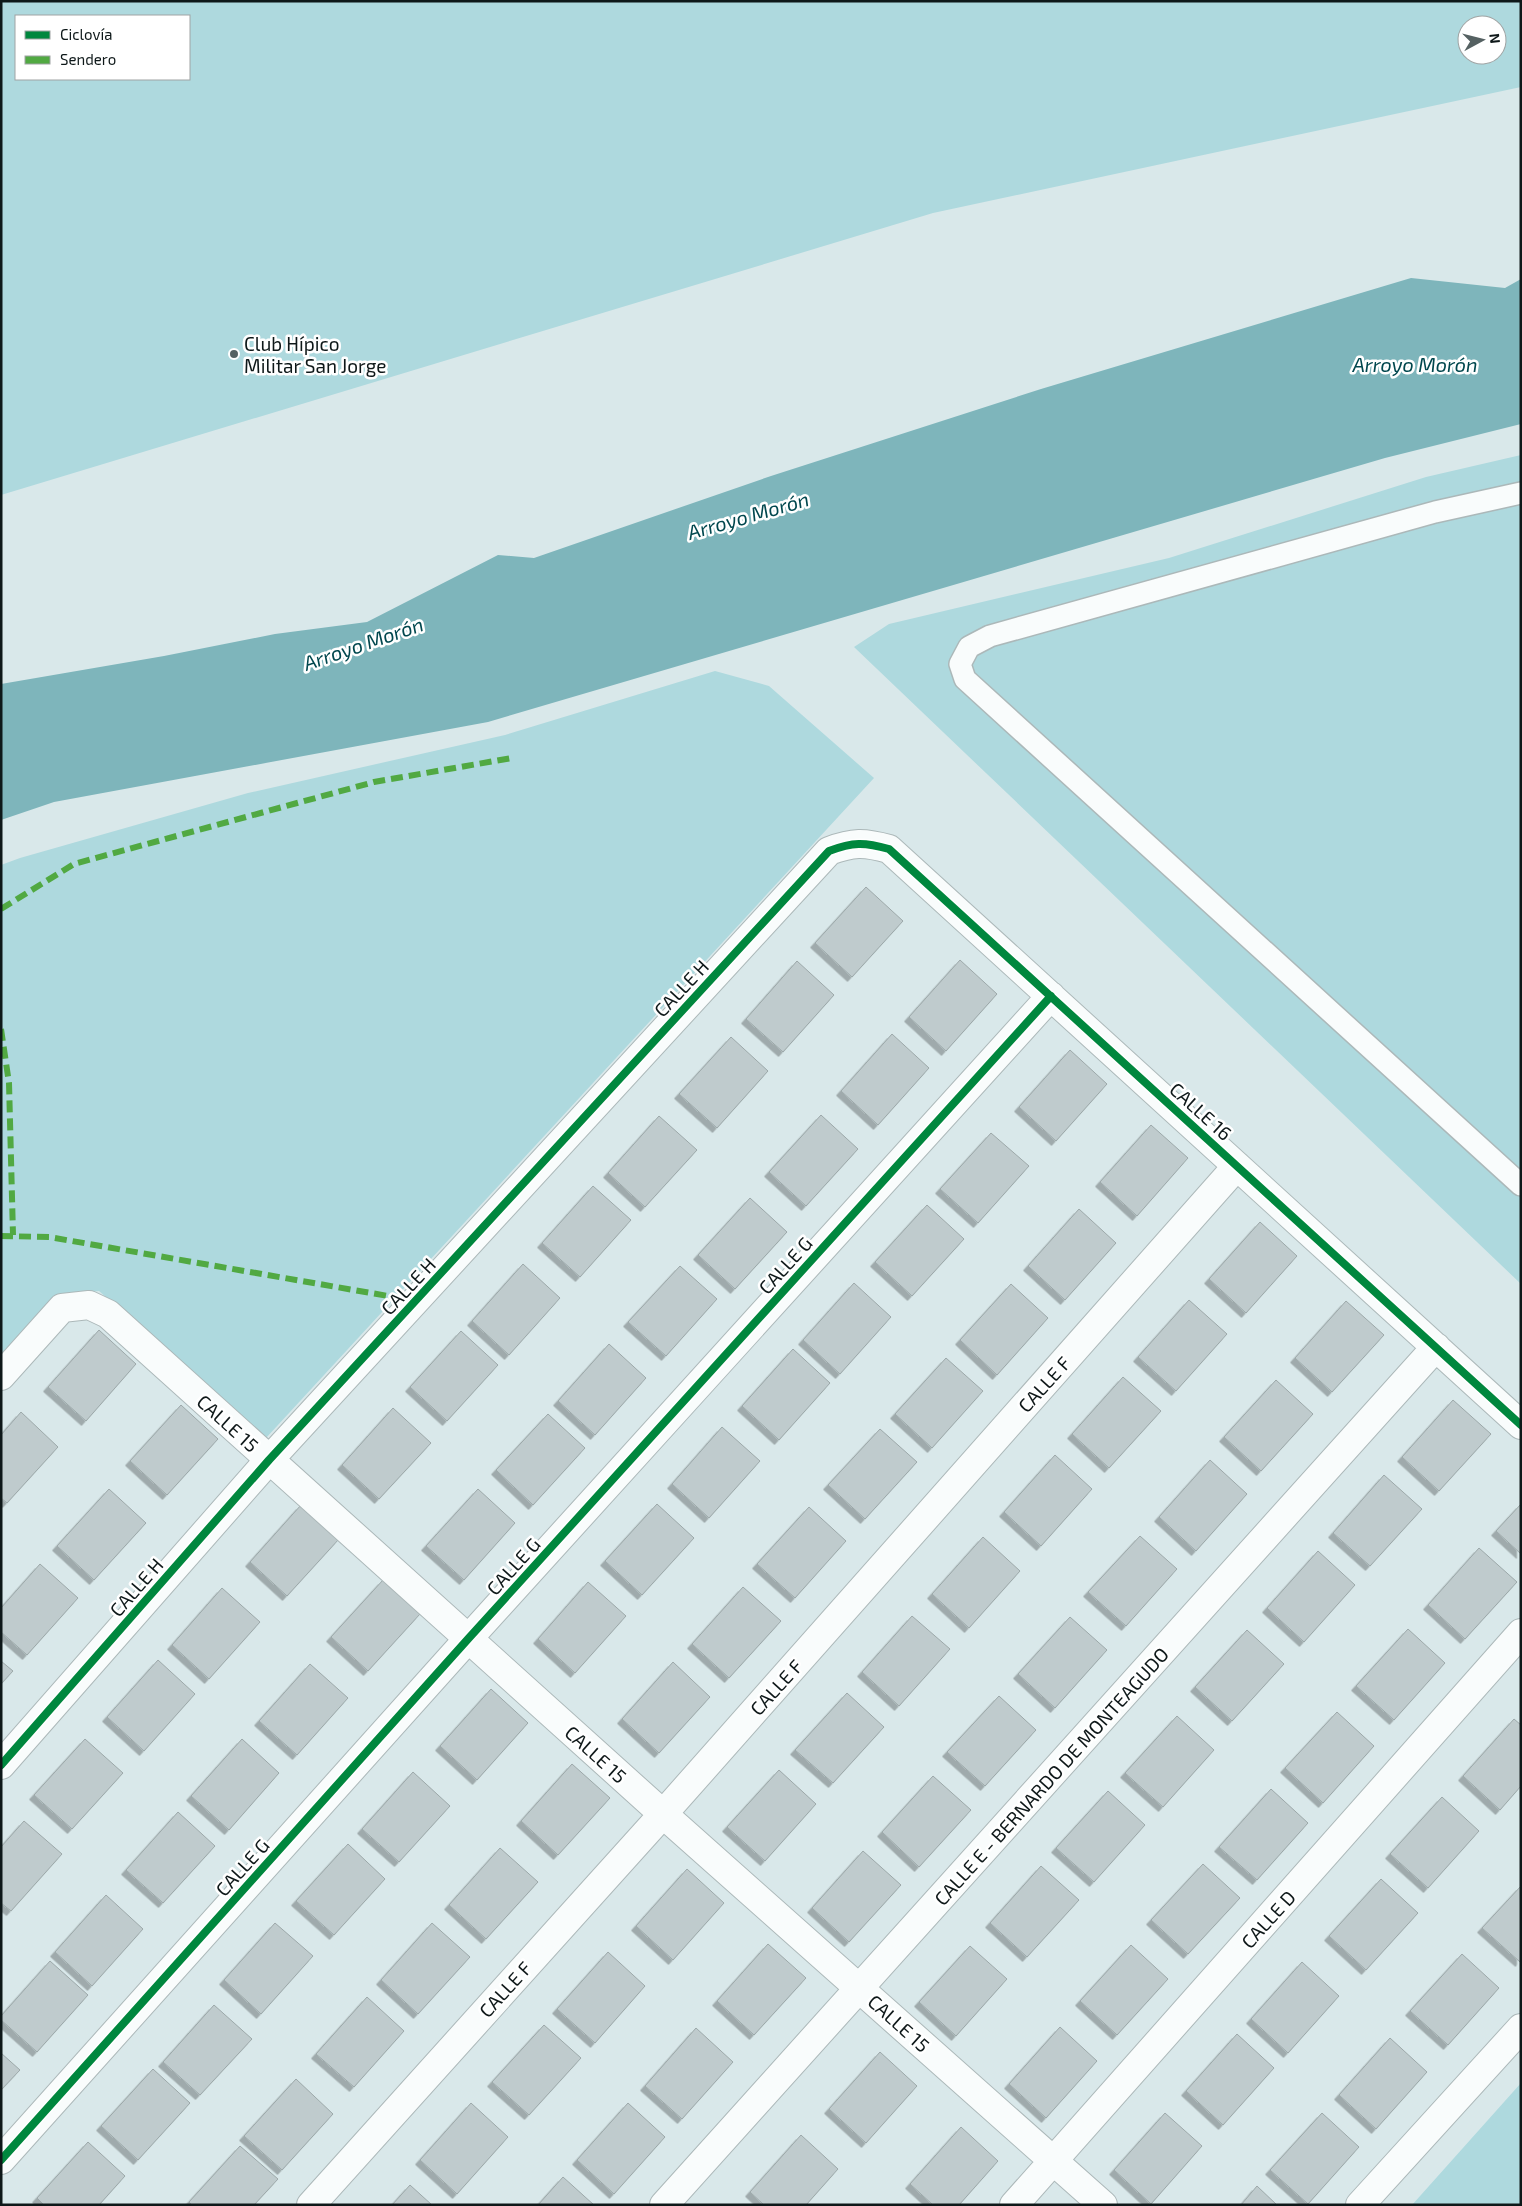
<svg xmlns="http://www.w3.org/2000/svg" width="1522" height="2206" font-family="'Exo 2',sans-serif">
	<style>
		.green { fill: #aed9de; fill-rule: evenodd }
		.water { fill: #7eb5bb }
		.building { fill: #bfcbcd; stroke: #9ca8a9; filter: url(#shadow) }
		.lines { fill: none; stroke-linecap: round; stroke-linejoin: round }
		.lane-casing { stroke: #acb8b9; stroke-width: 24 }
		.street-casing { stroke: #acb8b9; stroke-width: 30 }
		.lane { stroke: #f9fcfc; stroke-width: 21 }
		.street { stroke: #f9fcfc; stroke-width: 28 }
		.quiet { stroke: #51a942; stroke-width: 6; stroke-dasharray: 12 6; stroke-linecap: butt }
		.cycleway-casing { stroke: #fff; stroke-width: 11 }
		.cycleway { stroke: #00873e; stroke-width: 8 }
		.poi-dot { fill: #556162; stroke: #fff; stroke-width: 2 }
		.labels { text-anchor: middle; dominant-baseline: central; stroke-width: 5; stroke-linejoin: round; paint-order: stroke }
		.poi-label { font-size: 19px; fill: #0e1819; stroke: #fff; text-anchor: start }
		.street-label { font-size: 19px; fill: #0e1819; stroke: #fff }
		.water-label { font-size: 20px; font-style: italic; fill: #01474e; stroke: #fff }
	</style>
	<defs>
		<filter id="shadow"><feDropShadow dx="-4.5" dy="4.5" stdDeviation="0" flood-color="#0004"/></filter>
	</defs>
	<rect width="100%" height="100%" fill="#d9e8ea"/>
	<path class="green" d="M1,1H1521V87L933,213L1,495ZM16,16H189V79H16ZM1467,25H1497V55H1467Z
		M1521,455V1284L854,647L889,624L1169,558L1426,477Z
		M715,671L769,686L874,778L266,1438L99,1291L59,1295L1,1358V865L20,858L248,793L505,735Z
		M1521,2083V2205H1412Z"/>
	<path class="water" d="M1411,278L1505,288L1521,279V424L1385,458L488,722L54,802L1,820V684L164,656L275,634L367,622L498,555L534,558L771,476L1041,389Z"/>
	<path class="building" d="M866,887L903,921L852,977L815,943Z
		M960,960L997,994L946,1051L909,1017Z
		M797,961L834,995L783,1052L746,1019Z
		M892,1034L929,1068L878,1125L841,1091Z
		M731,1037L768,1071L717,1128L679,1094Z
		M1070,1050L1107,1084L1056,1141L1019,1107Z
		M821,1115L858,1149L806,1206L769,1172Z
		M659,1116L697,1150L645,1207L608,1173Z
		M1151,1125L1188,1158L1137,1216L1100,1182Z
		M991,1133L1029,1166L978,1223L940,1189Z
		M593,1186L631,1220L580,1277L542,1243Z
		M750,1198L787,1232L735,1289L698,1255Z
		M927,1205L964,1239L912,1296L875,1262Z
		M1079,1209L1116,1243L1065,1300L1028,1266Z
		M1260,1222L1297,1256L1246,1313L1209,1279Z
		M523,1264L560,1298L509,1355L472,1321Z
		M680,1266L717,1299L666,1356L628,1322Z
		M854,1283L891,1317L840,1374L803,1340Z
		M1011,1284L1048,1318L997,1375L960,1340Z
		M1189,1300L1227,1334L1176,1391L1138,1357Z
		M1346,1301L1384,1335L1332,1392L1295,1358Z
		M99,1330L136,1364L86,1421L48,1387Z
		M461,1331L498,1365L447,1421L410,1387Z
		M609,1344L646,1378L595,1435L558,1401Z
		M793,1349L830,1383L779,1440L742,1406Z
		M946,1358L983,1391L932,1448L895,1414Z
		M1123,1377L1161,1411L1109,1468L1072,1434Z
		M1276,1380L1313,1414L1261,1471L1224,1437Z
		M1453,1400L1491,1434L1439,1491L1402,1457Z
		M181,1405L218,1439L167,1495L130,1461Z
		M393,1408L431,1443L379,1499L342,1465Z
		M21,1412L58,1447L7,1503L1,1498V1435Z
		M548,1414L585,1448L533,1505L496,1470Z
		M722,1427L760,1461L709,1518L672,1484Z
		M880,1429L917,1462L865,1519L828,1485Z
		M1055,1455L1092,1489L1041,1546L1004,1512Z
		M1210,1460L1247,1494L1196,1551L1159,1517Z
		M1384,1475L1422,1509L1370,1566L1333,1533Z
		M109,1489L146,1523L94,1580L57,1546Z
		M478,1489L515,1523L464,1580L426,1546Z
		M657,1504L694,1538L642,1595L605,1561Z
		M1521,1504V1554L1496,1531Z
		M301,1505L339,1539L287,1596L250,1562Z
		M809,1507L846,1541L795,1598L757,1564Z
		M1140,1536L1177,1569L1126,1626L1088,1592Z
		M983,1537L1020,1571L969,1628L932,1594Z
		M1479,1548L1517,1582L1465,1639L1428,1605Z
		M1318,1551L1355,1585L1304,1642L1267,1608Z
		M40,1564L78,1598L27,1655L1,1632V1608Z
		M383,1580L420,1614L368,1671L331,1637Z
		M588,1582L626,1616L575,1673L538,1639Z
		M743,1587L781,1621L729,1678L692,1644Z
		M222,1588L260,1622L209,1679L172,1645Z
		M912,1616L950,1649L899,1706L862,1672Z
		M1070,1617L1107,1650L1055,1708L1018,1674Z
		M1408,1629L1445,1663L1394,1720L1356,1686Z
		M1247,1630L1284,1664L1232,1721L1195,1687Z
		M158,1660L195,1694L144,1751L107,1717Z
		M1,1661L13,1671L1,1684Z
		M673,1662L710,1697L659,1753L622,1719Z
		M310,1664L348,1698L297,1755L259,1721Z
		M491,1689L528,1723L477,1780L440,1746Z
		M847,1693L884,1727L833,1783L795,1750Z
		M999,1696L1036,1730L985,1786L947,1752Z
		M1337,1712L1374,1746L1323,1803L1285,1768Z
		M1177,1716L1214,1750L1163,1807L1125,1773Z
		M1514,1719L1521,1725V1786L1500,1810L1463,1776Z
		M85,1739L123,1773L72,1829L34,1795Z
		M242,1739L279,1773L229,1830L191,1796Z
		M572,1764L610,1798L558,1855L521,1821Z
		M779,1770L816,1804L765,1861L727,1827Z
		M413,1772L450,1806L399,1862L362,1829Z
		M933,1776L971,1810L919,1867L882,1832Z
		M1271,1789L1308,1823L1257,1880L1219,1847Z
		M1108,1791L1145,1825L1094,1882L1056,1848Z
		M1442,1797L1479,1831L1428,1888L1390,1854Z
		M178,1812L215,1846L163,1903L126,1870Z
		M24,1821L62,1854L11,1911L1,1903V1847Z
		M348,1844L385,1879L334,1935L296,1901Z
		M500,1848L538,1882L486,1939L449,1905Z
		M863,1851L901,1885L849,1942L812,1908Z
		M1203,1864L1240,1898L1188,1954L1151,1920Z
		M1041,1866L1079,1900L1027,1957L990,1923Z
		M687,1869L724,1903L673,1960L636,1926Z
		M1381,1879L1418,1913L1366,1970L1329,1936Z
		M1521,1886V1960L1520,1962L1482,1928Z
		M106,1895L143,1929L92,1986L55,1952Z
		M275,1923L313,1956L261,2014L224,1980Z
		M432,1923L470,1957L418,2014L381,1980Z
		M768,1944L806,1978L754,2035L717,2001Z
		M1131,1945L1168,1979L1117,2035L1080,2001Z
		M970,1946L1007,1979L956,2036L919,2002Z
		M608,1952L645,1986L595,2043L557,2009Z
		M1462,1954L1499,1988L1448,2045L1410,2011Z
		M50,1961L88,1995L37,2052L1,2020V2016Z
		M1302,1962L1339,1996L1288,2053L1251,2019Z
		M367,1997L404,2031L354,2087L316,2054Z
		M214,2005L252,2039L200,2095L163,2062Z
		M544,2025L581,2058L529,2115L492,2082Z
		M1060,2027L1097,2061L1046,2118L1009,2084Z
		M696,2028L733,2062L682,2119L645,2086Z
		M1237,2034L1274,2068L1223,2125L1186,2091Z
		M1390,2038L1427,2072L1376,2129L1339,2095Z
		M880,2052L917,2086L866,2143L829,2109Z
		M1,2053L20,2070L1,2090Z
		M153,2069L190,2103L138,2160L101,2126Z
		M296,2079L333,2114L282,2170L244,2136Z
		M471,2103L508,2137L457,2194L420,2160Z
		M628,2103L665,2137L614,2194L577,2160Z
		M1165,2113L1202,2146L1151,2204L1114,2170Z
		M1322,2113L1359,2147L1308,2204L1270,2170Z
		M961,2127L998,2161L959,2205H933L910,2184Z
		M801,2135L838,2169L806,2205H764L750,2192Z
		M88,2142L125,2176L99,2205H44L37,2198Z
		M240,2146L278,2179L254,2205H192L189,2202Z
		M563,2177L594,2205H538Z
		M410,2185L432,2205H392Z
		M1257,2186L1277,2205H1241Z"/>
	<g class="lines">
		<defs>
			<path id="lane" d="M1521,493L1435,512L990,636L969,647L960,664L965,679L1521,1185"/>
			<path id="street" d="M1,1376L62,1308L89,1305L108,1314L663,1814L1103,2205
				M1,1765L269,1460L829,851C853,842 864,842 889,849L1521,1425
				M1,2160L468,1639L1051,996
				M311,2205L663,1814L1237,1166
				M664,2205L1436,1347
				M1014,2205L1521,1633
				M1360,2205L1521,2028"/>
		</defs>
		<use href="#lane" class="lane-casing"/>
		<use href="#street" class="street-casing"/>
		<use href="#lane" class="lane"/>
		<use href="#street" class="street"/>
		<path class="quiet" d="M1,909L74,864L374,782L512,758
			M1,1029L9,1083L13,1235
			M1,1236L49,1237L417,1301"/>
		<defs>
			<path id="cycleway" d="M1,1765L269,1460L829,851C853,842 864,842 889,849L1521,1425
				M1,2160L468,1639L1051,996"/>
		</defs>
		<use href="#cycleway" class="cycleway-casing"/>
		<use href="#cycleway" class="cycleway"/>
	</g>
	<circle class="poi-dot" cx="234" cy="354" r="5"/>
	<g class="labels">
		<g class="poi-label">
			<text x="244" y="343">Club Hípico<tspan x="244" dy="22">Militar San Jorge</tspan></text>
		</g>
		<g class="street-label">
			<text transform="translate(681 988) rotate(-47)">CALLE H</text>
			<text transform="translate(1201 1111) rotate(42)">CALLE 16</text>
			<text transform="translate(785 1265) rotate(-48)">CALLE G</text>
			<text transform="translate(408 1286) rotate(-47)">CALLE H</text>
			<text transform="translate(1044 1384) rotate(-48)">CALLE F</text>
			<text transform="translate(228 1423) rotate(42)">CALLE 15</text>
			<text transform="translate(513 1566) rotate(-48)">CALLE G</text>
			<text transform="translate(136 1587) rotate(-49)">CALLE H</text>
			<text transform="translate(776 1687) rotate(-48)">CALLE F</text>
			<text transform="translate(596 1754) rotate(42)">CALLE 15</text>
			<text transform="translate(1051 1776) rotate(-48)">CALLE E - BERNARDO DE MONTEAGUDO</text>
			<text transform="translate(242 1867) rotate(-48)">CALLE G</text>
			<text transform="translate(1268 1919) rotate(-48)">CALLE D</text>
			<text transform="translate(505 1989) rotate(-48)">CALLE F</text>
			<text transform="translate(899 2023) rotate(42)">CALLE 15</text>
		</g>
		<g class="water-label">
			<text x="1415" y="364">Arroyo Morón</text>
			<text transform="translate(748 515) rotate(-16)">Arroyo Morón</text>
			<text transform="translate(363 643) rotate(-19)">Arroyo Morón</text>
		</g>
	</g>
	<rect width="1522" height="2206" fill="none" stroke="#0e1819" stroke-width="5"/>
	<rect x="15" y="15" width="175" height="65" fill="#ffffff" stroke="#9fa3a3"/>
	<rect x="25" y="31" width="25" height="8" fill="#00873e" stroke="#9fa3a3"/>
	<text x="60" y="40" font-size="15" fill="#0e1819">Ciclovía</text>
	<rect x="25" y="56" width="25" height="8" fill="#51a942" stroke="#9fa3a3"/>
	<text x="60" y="65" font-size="15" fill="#0e1819">Sendero</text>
	<g transform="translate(1482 40) rotate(83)"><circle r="24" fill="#ffffff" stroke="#9fa3a3"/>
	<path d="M0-4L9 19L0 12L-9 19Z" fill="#556162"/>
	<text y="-8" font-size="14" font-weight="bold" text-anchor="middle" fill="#0e1819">N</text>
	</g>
</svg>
